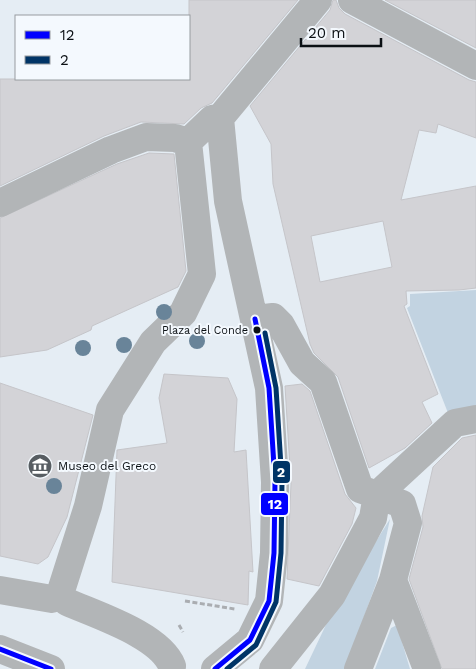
<svg xmlns="http://www.w3.org/2000/svg" width="476" height="669" font-family="'Work Sans',sans-serif">
	<style>
		.green { fill: #c2d3e1 }
		.building { fill: #d3d3d7; stroke: #c5c5c9; fill-rule: evenodd }
		.lines { fill: none; stroke-linecap: round; stroke-linejoin: round }
		.path { stroke: #aaadb1; stroke-width: 3; stroke-dasharray: 5 2.5; stroke-linecap: butt }
		.minor { stroke: #b2b5b7; stroke-width: 28 }
		.bus-1-casing { stroke: #f4f9fe; stroke-width: 9 }
		.bus-2-casing { stroke: #f4f9fe; stroke-width: 9 }
		.bus-1 { stroke: #00f; stroke-width: 5 }
		.bus-2 { stroke: #003466; stroke-width: 5 }
		.tree { fill: #698499 }
		.bus-dot { fill: #0b1014; stroke: #f4f9fe; stroke-width: 2 }
		.labels { text-anchor: middle; dominant-baseline: central; stroke-width: 4; stroke-linejoin: round; paint-order: stroke }
		.bus-label { font-size: 11px; fill: #0b1014; stroke: #f4f9fe; text-anchor: end }
		.poi-label { font-size: 12px; fill: #0b1014; stroke: #f4f9fe; text-anchor: start }
		.line-badge { stroke: #f4f9fe; stroke-width: 2 }
		.badge-label { font-size: 14px; text-anchor: middle; font-weight: bold; fill: #fff }
	</style>
	<rect width="100%" height="100%" fill="#e5edf4"/>
	<path class="green" d="M476,290V406L448,413L407,308L410,306V294Z
		M390,519L377,581L345,669H305L332,612Z
		M397,625L410,669H375L391,628Z"/>
	<path class="building" d="M189,0H298L212,103L201,108L184,124L141,122L104,136L0,186V79H189Z
		M333,0H336L339,8L345,14L469,80L476,82V138L438,124L436,133L419,130L401,200L476,186V288L459,290L406,291L407,304L404,306L438,394L422,402L432,423L405,448L369,468L338,377L314,353L310,344L273,184L271,144L250,106L330,10ZM383,221L392,267L320,282L311,236Z
		M385,0H476V48Z
		M149,153L174,154L186,271L178,287L92,326L91,330L47,350L0,357V218L117,164Z
		M164,374L228,378L237,399L234,452L246,450L253,572L249,571L248,605L112,582L117,450L167,443L159,398Z
		M0,383L93,415L67,517L48,557L38,564L0,556Z
		M302,384L310,391L345,494L356,508L352,524L319,586L287,579L291,484L285,386Z
		M476,435V669H442L409,579L423,527L422,516L433,467L462,438Z"/>
	<g class="lines">
		<path class="path" d="M185,601L235,609
			M179,625L183,632"/>
		<path class="minor" d="M352,0L476,66
			M220,118L318,0
			M188,142L212,119L220,118L228,201L269,388L275,482L274,553L269,601L250,640L215,669
			M0,203L111,150L146,137L175,138L188,142
			M255,319L273,317L281,325L302,363L323,382L360,489L402,504L408,523L393,580L358,669
			M377,495L455,423L476,419
			M393,580L427,669
			M0,590L52,599L60,594L88,506L110,410L153,342L183,313L202,274L188,142
			M60,594L67,602C96,615 160,635 172,666
			M0,649L51,669
			M273,669L332,595L373,518L377,495"/>
		<defs>
			<path id="bus-1" d="M0,649L51,669
				M215,669L250,640L269,601L274,553L275,482L269,388L255,319"/>
			<path id="bus-2" d="M227,669L256,645L276,602L281,553L282,482L276,388L265,333"/>
		</defs>
		<use href="#bus-1" class="bus-1-casing"/>
		<use href="#bus-2" class="bus-2-casing"/>
		<use href="#bus-1" class="bus-1"/>
		<use href="#bus-2" class="bus-2"/>
	</g>
	<g class="tree">
		<circle cx="164" cy="312" r="8"/>
		<circle cx="197" cy="341" r="8"/>
		<circle cx="124" cy="345" r="8"/>
		<circle cx="83" cy="348" r="8"/>
		<circle cx="54" cy="486" r="8"/>
	</g>
	<defs>
		<symbol id="museum-disc" viewBox="-11 -11 22 22"><circle r="9.5" fill="#575d62" stroke="#f4f9fe"/><path d="M0-6L6-3V-2H-6V-3ZM-5-1h2V3h-2ZM-1-1h2V3h-2ZM3-1h2V3H3ZM-6 4H6V6H-6Z" fill="#fff"/></symbol>
	</defs>
	<g fill-rule="evenodd">
		<use href="#museum-disc" x="26" y="452" width="28" height="28"/>
	</g>
	<circle class="bus-dot" cx="257" cy="330" r="4.5"/>
	<g class="labels">
		<g class="bus-label">
			<text x="248" y="330">Plaza del Conde</text>
		</g>
		<g class="poi-label">
			<text x="58" y="466">Museo del Greco</text>
		</g>
	</g>
	<g class="line-badge">
		<rect x="272" y="460" width="19" height="24" rx="5" fill="#003466"/>
		<rect x="260" y="492" width="29" height="24" rx="5" fill="#00f"/>
	</g>
	<g class="badge-label">
		<text x="281" y="477">2</text>
		<text x="275" y="509">12</text>
	</g>
	<rect x="15" y="15" width="175" height="65" fill="#f4f9fe" stroke="#979ca0"/>
	<rect x="25" y="31" width="25" height="8" fill="#0000ff" stroke="#979ca0"/>
	<text x="60" y="40" font-size="15" fill="#0b1014">12</text>
	<rect x="25" y="56" width="25" height="8" fill="#003466" stroke="#979ca0"/>
	<text x="60" y="65" font-size="15" fill="#0b1014">2</text>
	<path d="M301 38v8h80v-8" fill="none" stroke="#0b1014" stroke-width="2.5"/>
	<text x="308" y="38" font-size="15" fill="#0b1014" stroke="#f4f9fe" stroke-width="4" paint-order="stroke">20 m</text>
</svg>
